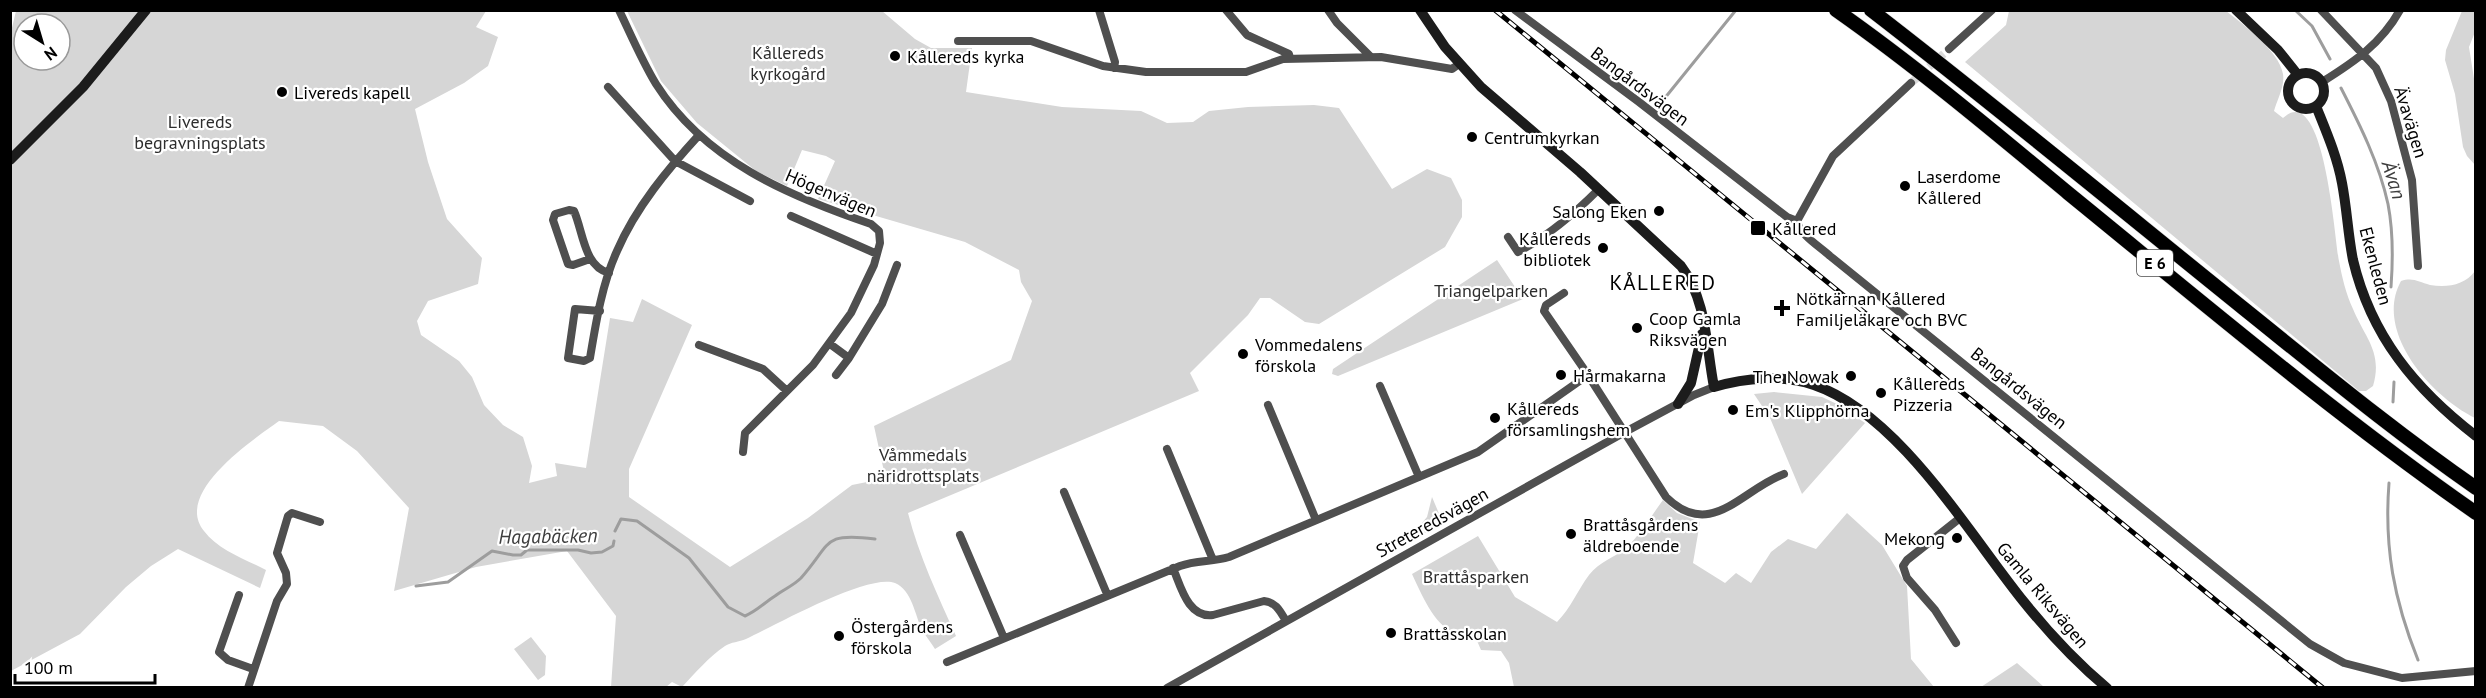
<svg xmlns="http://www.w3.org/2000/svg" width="2486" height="698" font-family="'PT Sans',sans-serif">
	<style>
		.green { fill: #d6d6d6; fill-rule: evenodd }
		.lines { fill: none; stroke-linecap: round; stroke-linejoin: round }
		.stream { stroke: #9d9d9d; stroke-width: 3 }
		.street-tunnel { stroke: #d9d9d9; stroke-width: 8; stroke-dasharray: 8 4; stroke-linecap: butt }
		.highway-casing { stroke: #dbdbdb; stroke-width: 15 }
		.street { stroke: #4f4f4f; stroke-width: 8 }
		.secondary { stroke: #1c1c1c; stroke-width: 10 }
		.highway { stroke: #000; stroke-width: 14 }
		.rail-casing { stroke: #000; stroke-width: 5 }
		.rail { stroke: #fff; stroke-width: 3; stroke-dasharray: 9; stroke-linecap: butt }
		.poi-dot { fill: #000; stroke: #fff; stroke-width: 2 }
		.labels { text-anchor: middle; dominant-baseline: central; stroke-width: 4.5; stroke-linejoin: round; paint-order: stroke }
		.shield { fill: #fff; stroke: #4c4c4c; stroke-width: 1.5 }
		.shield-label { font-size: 16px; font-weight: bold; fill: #000 }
		.park-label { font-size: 18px; fill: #2d2d2d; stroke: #fff }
		.poi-label { font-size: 18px; fill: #000; stroke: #fff; text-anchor: start }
		.street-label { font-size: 18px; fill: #000; stroke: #fff }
		.water-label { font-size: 20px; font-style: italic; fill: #3e3e3e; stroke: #fff }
		.quarter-label { font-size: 21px; letter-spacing: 1.5px; fill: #000; stroke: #fff }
	</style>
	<rect width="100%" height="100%" fill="#fff"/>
	<path class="green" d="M16,11H486L476,27L498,37L488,66L464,83L415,109L428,162L447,219L482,258L478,284L428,301L417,321L421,335L459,361L472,377L484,405L503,425L523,437L532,466L529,483L557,476L555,463L586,468L610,318L633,322L642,299L692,325L629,469V497L730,567L808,518L852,485L872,481L885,476L874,426L1011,360L1032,301L1021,282L1019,270L965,242L818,199L835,161L826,156L802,150L787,186L756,171L697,123L661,81L627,11H882L915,39L931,48H972L966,92L1062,107L1141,111L1167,123L1193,122L1209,111L1248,107L1314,105L1339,108L1392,189L1427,169L1451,178L1462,200V217L1445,247L1319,324L1305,322L1270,298H1260L1248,315L1190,373L1199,391L908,513C919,556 938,596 956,636L935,649C931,643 926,636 922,630C915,615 912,590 895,583C868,573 774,626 746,639C739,642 731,642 725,646C709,657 695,673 682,687L672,682L666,687H611L616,616L567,551L476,567L394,591L409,508L357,451L323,426L279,421C253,440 173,493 204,531C218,550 245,559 266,570L260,588L178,549L151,566L126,587L80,634L11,671L10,36ZM24,24H60V60H24Z
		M2009,11H2226C2244,25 2279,51 2283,74C2285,86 2277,100 2274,111L2283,118C2325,79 2335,244 2339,261C2342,277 2346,294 2353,309C2365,338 2383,352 2373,386L2366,391H2359L1965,62L2006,25Z
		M2462,11H2475V32L2469,47L2475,85V165L2467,156L2463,147L2455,94L2445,60L2446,50Z
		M1497,260L1523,299L1338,376L1332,374L1333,369Z
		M2475,271L2476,418H2475C2432,397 2373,332 2401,281C2413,277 2419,282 2430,285C2447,288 2465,285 2475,271Z
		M1774,392L1822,397L1839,405L1865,423L1802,494L1770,418L1754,394Z
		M1432,497L1443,523L1423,534L1421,524L1427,517Z
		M1663,500L1677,513L1700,522L1693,563L1725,583L1736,573L1751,583L1771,552L1788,539L1816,549L1847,513L1882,545L1907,586L1911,659L1934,687H1514L1509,663L1501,651L1481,650L1475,636L1458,640L1453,631C1435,627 1420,591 1412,574L1478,536L1515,597L1557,622C1571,608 1577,591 1589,575C1600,561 1614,558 1626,548C1641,534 1651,516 1663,500Z
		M531,637L546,656L545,675L538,680L514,649Z
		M2017,663L2044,687H1981Z"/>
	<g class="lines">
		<path class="stream" d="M2295,10L2312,26L2330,59
			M2341,88C2360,125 2379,163 2388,204C2393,230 2393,260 2391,287
			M1660,104L1736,10
			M2393,402L2394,382
			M2389,483C2384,548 2394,600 2418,660
			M615,531L621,519L637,521L689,558L728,607L745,616C757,611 764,603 775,596C784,589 793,586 801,578C832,543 822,532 875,539
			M416,586L448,582L492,551L513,555H521L527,550H578L591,553L602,552L613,546L614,541"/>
		<path class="street-tunnel" d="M1911,83L1949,49"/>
		<defs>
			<path id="highway" d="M1836,10C1917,67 1992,130 2068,193C2202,302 2334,414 2476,513
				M1871,10C1997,107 2119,208 2243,308C2319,369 2395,432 2476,488"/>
		</defs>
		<use href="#highway" class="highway-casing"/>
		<path class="street" d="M619,10C631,35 642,61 656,84C705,161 789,196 871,224L879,231L880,243L874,265L851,313L813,365L745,433L743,452
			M1099,10L1115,62L1114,68
			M1226,10L1247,35L1289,54L1290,59
			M1328,10L1337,23L1371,57
			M1515,10L1639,102L1787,217L1797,221C1800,235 1819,246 1830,256L2310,644L2344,663L2402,678L2476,671
			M2321,10L2376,68L2391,101L2412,180L2418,266
			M958,41H1031L1103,66L1146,72H1246L1283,59L1381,57L1452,69L1459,64
			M1949,49L1992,10
			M2322,82C2354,62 2381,44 2400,10
			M608,87L675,161L750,201
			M791,216L877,254
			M1797,221L1833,156L1911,83
			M1508,237L1518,252C1548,236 1574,214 1598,190
			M590,259L573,265L568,264L553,220L555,214L569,210L574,211C583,231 584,267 609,273
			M1564,293L1546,305L1544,311L1586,372L1666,497C1711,541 1741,490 1784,474
			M600,311L575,309L568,358L584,361L590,358C596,322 602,284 617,251C636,207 668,169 699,135
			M830,344L849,358L836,375
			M699,345L763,369L787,391
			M849,358L882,304L897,265
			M1380,386L1419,477
			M1268,405L1316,520
			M1167,449L1213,560
			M1064,492L1107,594
			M960,535L1004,638
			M1173,568C1181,587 1188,618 1213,615L1264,601C1276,602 1280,611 1286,621
			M239,595L219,652L228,660L253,669
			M1956,643L1935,610L1907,578L1903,566L1907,560L1960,518
			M947,662L1180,566C1196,560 1213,562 1229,557L1478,452L1588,375
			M248,688L277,601L287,584L286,573L277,553L288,516L292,513L320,522
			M1167,688L1625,432L1694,395L1714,387"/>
		<path class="secondary" d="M1420,10L1445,47L1481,87L1580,172L1681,266C1707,300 1706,346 1714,387C1745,378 1783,374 1814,385C1899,414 1969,534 2024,602C2049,633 2076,662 2107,688
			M2236,10L2278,50L2298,75
			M2288 91a18 18 0 1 1 36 0a18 18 0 1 1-36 0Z
			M2316,106C2326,131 2337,156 2342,183C2347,209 2348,235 2353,260C2371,336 2415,389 2476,436
			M10,160L83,87L146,10
			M1678,404L1691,383L1702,334"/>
		<use href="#highway" class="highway"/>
		<defs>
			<path id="rail" d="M1495,10L2323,688"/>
		</defs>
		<use href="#rail" class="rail-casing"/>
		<use href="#rail" class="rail"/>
	</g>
	<g class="poi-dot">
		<circle cx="895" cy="56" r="6"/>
		<circle cx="282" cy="92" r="6"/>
		<circle cx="1472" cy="137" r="6"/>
		<circle cx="1905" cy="186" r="6"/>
		<circle cx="1659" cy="211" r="6"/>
		<rect x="1750" y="220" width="16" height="16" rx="3"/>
		<circle cx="1603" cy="248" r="6"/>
		<path d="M1779 299h6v6h6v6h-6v6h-6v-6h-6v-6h6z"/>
		<circle cx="1637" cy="328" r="6"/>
		<circle cx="1243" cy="354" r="6"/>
		<circle cx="1561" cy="375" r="6"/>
		<circle cx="1851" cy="376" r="6"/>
		<circle cx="1881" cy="393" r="6"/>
		<circle cx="1733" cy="410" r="6"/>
		<circle cx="1495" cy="418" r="6"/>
		<circle cx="1571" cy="534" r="6"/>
		<circle cx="1957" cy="538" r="6"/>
		<circle cx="1391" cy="633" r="6"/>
		<circle cx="839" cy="636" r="6"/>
	</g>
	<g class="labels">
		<rect class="shield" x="2137" y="250" width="36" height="26" rx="4.5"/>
		<g class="shield-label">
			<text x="2155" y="263">E 6</text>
		</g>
		<g class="park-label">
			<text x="788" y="52">Kållereds<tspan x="788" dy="21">kyrkogård</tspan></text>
			<text x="200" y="121">Livereds<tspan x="200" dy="21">begravningsplats</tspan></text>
			<text x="1491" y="290">Triangelparken</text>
			<text x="923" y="454">Våmmedals<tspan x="923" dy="21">näridrottsplats</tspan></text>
			<text x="1476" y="576">Brattåsparken</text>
		</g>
		<g class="poi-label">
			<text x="907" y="56">Kållereds kyrka</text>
			<text x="294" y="92">Livereds kapell</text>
			<text x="1484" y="137">Centrumkyrkan</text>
			<text x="1917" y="176">Laserdome<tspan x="1917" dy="21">Kållered</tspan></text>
			<text x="1647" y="211" text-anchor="end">Salong Eken</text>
			<text x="1772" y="228">Kållered</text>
			<text x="1591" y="238" text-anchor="end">Kållereds<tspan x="1591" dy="21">bibliotek</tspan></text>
			<text x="1796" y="298">Nötkärnan Kållered<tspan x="1796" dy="21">Familjeläkare och BVC</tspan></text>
			<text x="1649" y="318">Coop Gamla<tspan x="1649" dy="21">Riksvägen</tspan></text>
			<text x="1255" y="344">Vommedalens<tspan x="1255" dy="21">förskola</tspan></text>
			<text x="1573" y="375">Hårmakarna</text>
			<text x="1839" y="376" text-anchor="end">The Nowak</text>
			<text x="1893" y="383">Kållereds<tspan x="1893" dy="21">Pizzeria</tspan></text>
			<text x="1507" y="408">Kållereds<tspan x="1507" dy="21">församlingshem</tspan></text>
			<text x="1745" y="410">Em's Klipphörna</text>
			<text x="1583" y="524">Brattåsgårdens<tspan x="1583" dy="21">äldreboende</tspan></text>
			<text x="1945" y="538" text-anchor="end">Mekong</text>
			<text x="851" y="626">Östergårdens<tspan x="851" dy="21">förskola</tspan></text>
			<text x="1403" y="633">Brattåsskolan</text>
		</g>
		<g class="street-label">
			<text transform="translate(1640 86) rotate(37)">Bangårdsvägen</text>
			<text transform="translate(2411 122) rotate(73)">Ävavägen</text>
			<text transform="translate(831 193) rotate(23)">Högenvägen</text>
			<text transform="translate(2376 266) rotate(75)">Ekenleden</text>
			<text transform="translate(2019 388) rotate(39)">Bangårdsvägen</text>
			<text transform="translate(1432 522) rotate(-29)">Streteredsvägen</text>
			<text transform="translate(2043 595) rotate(50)">Gamla Riksvägen</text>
		</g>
		<g class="water-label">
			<text transform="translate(2394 180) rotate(73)">Ävan</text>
			<text transform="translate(548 536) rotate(-1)">Hagabäcken</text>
		</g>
		<g class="quarter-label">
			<text x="1663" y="282">KÅLLERED</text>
		</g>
	</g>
	<rect width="2486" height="698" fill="none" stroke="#000000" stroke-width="24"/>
	<g transform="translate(42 42) rotate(143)"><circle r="28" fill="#ffffff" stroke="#999999" stroke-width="1.5"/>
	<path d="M0-4.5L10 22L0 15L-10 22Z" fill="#000000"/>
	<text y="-9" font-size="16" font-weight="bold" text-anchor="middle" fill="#000000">N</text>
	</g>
	<path d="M15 674v9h140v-9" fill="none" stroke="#000000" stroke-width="3"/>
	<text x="24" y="674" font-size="18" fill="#000000" stroke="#ffffff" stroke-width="4.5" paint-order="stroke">100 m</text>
</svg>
